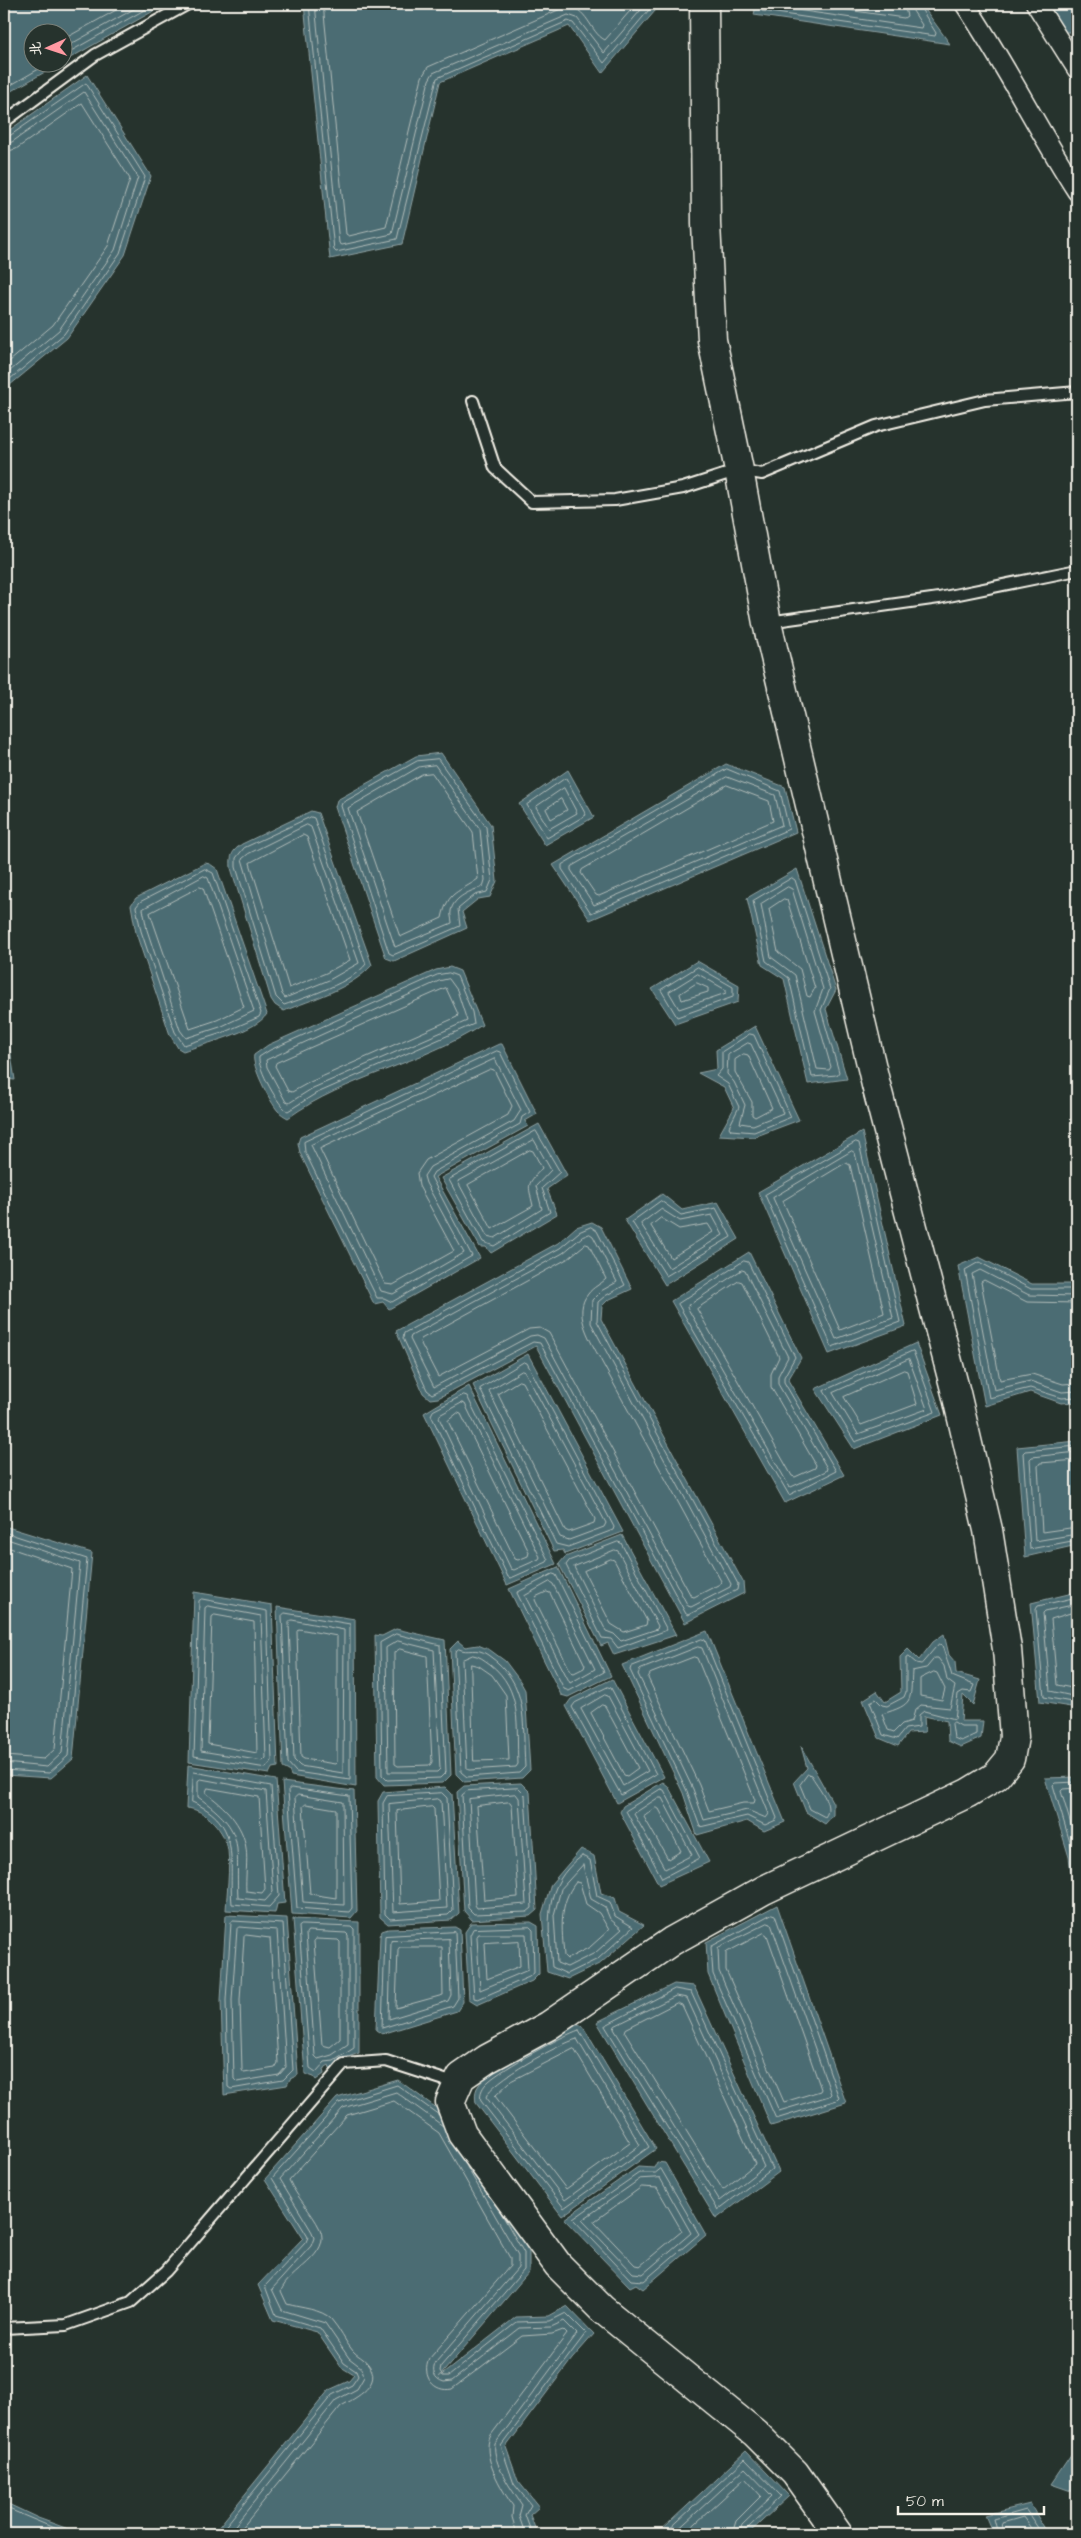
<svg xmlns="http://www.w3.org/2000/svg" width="1081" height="2538" font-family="'Architects Daughter','LXGW WenKai TC',sans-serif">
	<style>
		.water { fill: #4c6c73; stroke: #8fa1a2 }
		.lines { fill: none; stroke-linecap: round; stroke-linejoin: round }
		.shore { stroke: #b1bcb9; stroke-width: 1 }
		.lane-casing { stroke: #f4f1e8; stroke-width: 14 }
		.street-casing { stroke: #f4f1e8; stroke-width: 22 }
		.secondary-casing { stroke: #f4f1e8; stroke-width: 31 }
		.lane { stroke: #26332d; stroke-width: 10 }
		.street { stroke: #26332d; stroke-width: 19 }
		.secondary { stroke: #26332d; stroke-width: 28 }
	</style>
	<rect width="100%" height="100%" fill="#26332d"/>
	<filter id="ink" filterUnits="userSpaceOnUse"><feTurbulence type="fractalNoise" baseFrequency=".02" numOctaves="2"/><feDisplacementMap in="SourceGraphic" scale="10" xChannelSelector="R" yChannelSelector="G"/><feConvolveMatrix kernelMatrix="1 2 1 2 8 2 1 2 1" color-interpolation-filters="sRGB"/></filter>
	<g filter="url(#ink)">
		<path class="water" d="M4,4H166L63,62L62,32H32V62L61,63L4,95Z
			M304,4H661L602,73L569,26L440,82L402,244L330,259Z
			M756,4H921L950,44L754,15Z
			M1044,4H1077V32H1063Z
			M87,75L151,176L125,255L67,338L4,390V134Z
			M441,753L491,825L497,881L490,897L478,899L462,912L467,928L394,961L386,958L335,807L337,800L416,756Z
			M726,764L785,787L796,832L590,920L553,865Z
			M568,770L594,817L545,845L519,804Z
			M311,811L318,813L372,965C351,989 312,999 284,1011L275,1005L271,999L231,868C230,855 232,851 242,844Z
			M205,863L210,864L217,869L267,1014C255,1032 204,1044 183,1051L178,1048L170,1035L136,933L131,905L136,898Z
			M797,869L836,990L826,1009L847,1079L808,1084L784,979L762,965L747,898Z
			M697,961L739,985L738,1002L675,1024L652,989Z
			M450,967L460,971L482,1025C422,1064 346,1076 288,1118C284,1116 280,1113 278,1111C270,1102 251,1065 254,1055L268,1045L436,970Z
			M4,1010L15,1080L4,1079Z
			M755,1026L799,1120L754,1137L719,1135L734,1108L724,1087L698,1073L717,1069L716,1050Z
			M499,1044H502L537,1114L525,1121L528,1126L435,1177L480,1258L389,1309L383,1302L374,1304L300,1153L298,1143L300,1137Z
			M539,1124L567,1175L547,1189L557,1214L491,1253L486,1247H480L441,1178Z
			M862,1132L906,1326L829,1354L758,1192Z
			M662,1194L682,1210L718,1202L739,1239L665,1285L625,1220Z
			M592,1222L601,1227L632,1289L608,1300L602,1306L601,1319L743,1582L744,1593L685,1623L536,1346L438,1398L430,1399L423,1393L396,1331L558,1243L576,1227Z
			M749,1252L801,1358L788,1380L844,1475L785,1503L671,1301Z
			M979,1257L1032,1284H1077V1402L1061,1403L1030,1392L985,1406L958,1266Z
			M916,1343L942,1415L854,1449L815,1389Z
			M528,1354L623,1532L565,1554L563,1550L554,1551L473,1385Z
			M469,1386L556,1564L507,1585L424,1413Z
			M1077,1441V1545L1025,1557L1017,1447Z
			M4,1526L92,1553L73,1759L51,1778L4,1775Z
			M622,1535L676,1635L614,1655L608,1643L601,1646L559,1564L565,1557Z
			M558,1567L611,1676L568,1697L561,1695L509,1589Z
			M194,1592L272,1605L278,1767L272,1768L269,1774L189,1762Z
			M1077,1592V1708L1040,1702L1031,1603Z
			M277,1607L355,1619L356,1787L291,1776L289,1771L283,1768Z
			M396,1629L445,1640L451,1775L443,1783L384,1785L377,1777L375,1635L382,1636Z
			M707,1631L785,1822L764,1831L747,1821L697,1835L683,1793L622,1665Z
			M944,1634L949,1655L955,1662L956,1673L980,1680L973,1705L963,1695L961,1721H983L981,1738L961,1747L948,1741L947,1721L924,1716L925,1732L908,1733L898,1746L879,1738L863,1700L877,1691L885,1702L901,1692L900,1657L908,1649L919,1660L933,1642Z
			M458,1641L465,1647L478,1645L490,1650L505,1661L520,1681L525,1690L530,1770L522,1778L464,1782L456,1774L450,1649Z
			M612,1679L664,1777L617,1803L566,1706L571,1699Z
			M801,1746L833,1803V1815L825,1824L806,1812L794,1782L807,1768Z
			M188,1765L276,1780L285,1903L277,1904L275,1913L226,1910C227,1891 230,1869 228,1850C225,1831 206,1809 186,1808Z
			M1077,1777V1918L1069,1857L1045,1778Z
			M282,1782L354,1791L357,1911L351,1918L292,1914Z
			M663,1782L668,1786L709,1862L659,1885L620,1812L623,1806Z
			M521,1783L530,1792L537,1910L530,1916L472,1920L464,1911L457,1792L464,1786Z
			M445,1787L452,1794L459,1913L451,1920L388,1924L380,1917L378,1801L383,1792Z
			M581,1849L594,1856L601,1893L615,1898L619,1912L644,1925L601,1963L568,1979L547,1972L542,1914L551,1884Z
			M777,1905L846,2103L771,2126L708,1974L706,1942Z
			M226,1915L287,1918L298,2075L290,2079L287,2085L224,2095L221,2000Z
			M293,1919L359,1922V2053L348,2057L331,2071L329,2065L323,2069L324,2074L316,2080L314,2077L305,2074Z
			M531,1922L538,1926L539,1974L532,1981L477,2005L469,2000L465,1932L471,1923Z
			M455,1927L460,1930L463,2002L457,2011L382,2034L376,2030L380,1936L382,1931L388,1929Z
			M674,1984L694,1986L779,2172L716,2219L597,2022Z
			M576,2025H581L585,2030L656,2149L562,2216L476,2103C475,2098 475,2092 477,2088C490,2064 551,2040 576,2025Z
			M398,2080L453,2120L529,2252V2272L439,2377L516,2317L549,2316L567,2306L594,2334L572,2359L506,2447L518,2481L539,2507L530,2515L537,2533L213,2534L329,2390L349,2381L354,2375L341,2367L317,2332L273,2320L258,2285L303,2238L265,2179L337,2098Z
			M657,2162L665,2163L706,2235L643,2289L636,2284L630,2287L564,2219L638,2167L654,2168Z
			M746,2451L789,2496L748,2534H657Z
			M1077,2452V2493L1051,2484L1072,2453Z
			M4,2502L38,2518L82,2534H4Z
			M1030,2504L1048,2534H993L985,2515Z"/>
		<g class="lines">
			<path class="shore" d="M309,4L334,250L336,252L397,239L437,78L568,21L573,23L604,63L654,4
				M315,4L339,243L342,245L392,234L429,80L433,73L568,15L577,18L604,53L646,4
				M323,4L346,234L349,236L386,227L422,77L428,67L565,7C588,6 589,32 605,40L636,4
				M761,4L762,11L935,36L936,33L918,4
				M767,4L769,6L921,28L922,25L913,11L911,4
				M805,4L904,18L907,16L904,4
				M62,40L127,4
				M62,49L143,4
				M62,56L155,4
				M4,89L51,62
				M4,138L8,137L86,83L145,177L120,253L64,334L4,384
				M4,144L12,142L84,92L138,177L115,250L59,330L4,376
				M4,152L16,149L82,103L130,179L108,246L53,325L4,366
				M438,759L486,827L492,880L487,892L475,895L458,909L460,926L393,955L389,953L341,806L342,803L417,761Z
				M435,765L480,829L485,880L483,887C472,890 453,897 451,911C450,915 452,919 452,923L395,947L348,808L419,767Z
				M727,769L780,791L789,829L591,913L562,869V865Z
				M432,773L473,832L478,879C459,893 448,890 442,918L400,937L357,812L422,774Z
				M727,777L775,795L782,825L594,905L571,870V867Z
				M566,778L586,815L547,838L527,805Z
				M727,785L769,801L773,821L599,896L596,895L581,873L582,870Z
				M564,788L577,813L549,829L536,807Z
				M561,799L567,810L551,819L546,809Z
				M311,817L314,818L366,964C354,981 305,998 284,1005L276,997L236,867V858L244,848Z
				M307,825L311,827L359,963L329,980L285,998L282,994L242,859L248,854Z
				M303,835L307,837L350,960L326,973L289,988L250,863Z
				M205,869L213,873L261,1013L259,1017L222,1033L184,1045L175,1032L141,931L136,907L140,902Z
				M204,876L208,878L254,1011L220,1027L186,1038L180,1030L147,930L143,909Z
				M792,878L795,880L830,989L821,1010L839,1072L837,1075L812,1077L789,978L766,961L753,901Z
				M200,887L203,888L244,1007L217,1020L190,1029L150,913Z
				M788,887L792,889L823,989L815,1011L831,1067L829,1070L817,1069L795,975L771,957L761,904Z
				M784,899L787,900L815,988L810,997L807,996L800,969L778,952L769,909Z
				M698,967L733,987V997L677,1017L661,990Z
				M449,973L457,976L472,1012L474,1024L315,1094L288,1111C279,1108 257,1067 259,1057L270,1050L437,975Z
				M698,974L726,990V993L679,1009L669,992Z
				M449,979L457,990L467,1021L313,1088L289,1103L286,1102L267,1067L266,1060L439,981Z
				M697,983L708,988V992L682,1000L680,994Z
				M446,988L458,1014L457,1017L310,1082L292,1092L288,1091L275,1066L276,1063Z
				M750,1034L754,1035L791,1117L754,1132L731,1130L729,1127L739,1107L728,1084L716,1076L722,1069V1052Z
				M748,1043L751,1044L783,1113L753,1125L740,1123L745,1105L734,1082L727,1074L728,1055Z
				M497,1051L500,1052L530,1112L522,1117L520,1124L434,1172L431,1177L472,1256L392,1302L384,1298H377L305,1152L304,1142Z
				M744,1054L748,1055L772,1108L755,1117L752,1115V1102L735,1072V1060Z
				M495,1059L521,1110L514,1121L430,1167L424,1176L426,1183L464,1253L393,1294L381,1291L311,1145Z
				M491,1069L494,1070L512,1106L508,1115L426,1160L417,1173L419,1186L454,1251L393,1285L385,1284L320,1149Z
				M536,1131L560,1172L542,1188L550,1212L494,1246L483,1242L449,1180Z
				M534,1140L551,1170L536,1186L542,1209L495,1238L487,1236L458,1182Z
				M856,1142L859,1143L900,1322L832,1347L765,1195Z
				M530,1150L533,1151L542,1168C526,1186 528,1183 533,1206L492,1229L468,1185Z
				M852,1151L855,1153L893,1318L836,1339L773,1198Z
				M846,1163L850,1165L884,1313L840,1330L783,1201Z
				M661,1201L681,1215L716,1208L731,1237L666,1276L632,1222Z
				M661,1209L680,1221L712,1215L723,1235L669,1268L641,1224Z
				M661,1218L679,1229L708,1224L713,1232L671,1258L651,1226Z
				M591,1227L597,1231L625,1285L605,1296L598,1302L597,1321L738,1584L737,1590L688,1615L686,1614L540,1343L533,1342L432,1394L427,1390L403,1338L404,1333L560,1248L579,1232Z
				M590,1234L593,1236L617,1282L601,1291L592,1300L591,1323L731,1584L730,1587L691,1607L688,1606L544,1338L537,1335L530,1336L434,1387L410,1339L411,1336L563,1253L582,1237Z
				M586,1244L589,1245L606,1279C601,1284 593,1287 588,1294C573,1312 589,1338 598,1355L721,1581L720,1584L694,1597L691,1596L549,1333L540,1328L529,1329L438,1377L420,1342L421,1339L567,1259Z
				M744,1261L748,1262L795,1357L784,1377V1382L836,1471L789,1495L678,1304Z
				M742,1270L745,1271L788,1357L778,1376V1384L827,1468L826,1471L791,1487L789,1486L687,1307Z
				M739,1281L742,1282L779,1357L771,1374V1387L816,1465L815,1468L795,1477L792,1476L697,1309Z
				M1077,1289H1031L979,1262L965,1270L989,1398L1030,1388L1062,1398L1077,1397
				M1077,1296L1029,1295L980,1270L972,1274L994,1390L1030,1381L1062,1392L1077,1391
				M1077,1303L1027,1302L984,1280L981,1282L1000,1380L1032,1374L1063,1384L1077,1383
				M913,1351L935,1412L855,1442L824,1391Z
				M909,1359L927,1409L858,1434L833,1393Z
				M524,1362L527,1363L614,1527L613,1530L568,1547L556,1544L480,1389Z
				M904,1370L907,1371L917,1404L861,1425L844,1397Z
				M522,1371L525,1372L606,1523L604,1527L569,1540L560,1537L489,1391Z
				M519,1381L522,1382L595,1519L594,1523L569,1532L565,1530L498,1394Z
				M464,1395L467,1396L548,1560L547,1562L511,1578L508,1577L431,1415L433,1411Z
				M462,1403L465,1404L540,1557L539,1559L514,1570L511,1569L439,1418L440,1415Z
				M458,1413L461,1414L529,1552L528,1556L518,1560L515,1559L448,1421Z
				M1077,1446L1025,1451L1023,1453L1030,1549L1077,1540
				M1077,1452L1032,1457L1030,1459L1035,1541L1077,1534
				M1077,1460L1040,1463L1038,1466L1042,1532L1077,1527
				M4,1532L87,1559L68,1756L49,1773L4,1770
				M4,1538L80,1563L62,1753L47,1767L4,1763
				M618,1542L621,1543L667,1630L618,1648L611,1639L602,1638L566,1565L569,1561Z
				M4,1546L72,1569L55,1749L44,1759L4,1756
				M615,1550L618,1551L658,1626L657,1629L621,1641L614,1634L606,1631L574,1567Z
				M611,1559L614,1560L647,1621L646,1625L624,1632L611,1624L584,1571Z
				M553,1574L556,1575L604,1672L569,1691L564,1689L517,1593Z
				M550,1582L553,1584L595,1669L570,1683L525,1596Z
				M547,1592L550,1593L585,1665L584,1668L574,1673L571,1672L535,1600L536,1597Z
				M1077,1597L1038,1606L1036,1609L1044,1697L1077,1703
				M202,1599L267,1611L272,1761L266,1768L194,1756L199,1601Z
				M1077,1604L1045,1611L1043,1613L1050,1691L1077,1697
				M208,1606L261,1616L266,1758L263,1761L201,1751L205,1608Z
				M1077,1611L1051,1619L1057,1685L1077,1689
				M285,1613L350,1624V1780L296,1772L288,1763L282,1616Z
				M215,1615L254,1622L257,1753L208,1744L212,1617Z
				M292,1620L344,1630L343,1773L300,1766L294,1760L289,1623Z
				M299,1629L337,1636V1762L335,1764L304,1759L301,1757L297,1632Z
				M396,1634L440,1645L446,1772L440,1778L387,1780L382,1775L380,1643Z
				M702,1639L705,1640L777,1818L776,1820L765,1825L747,1816L700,1827L687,1791L630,1670L631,1667Z
				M398,1641L434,1650L440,1769L437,1772H388L386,1648Z
				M939,1644L942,1645C945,1656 949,1665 952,1676L974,1685L971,1692L963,1691L958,1694L955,1719L924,1711L919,1715V1727L905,1729L897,1739L883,1735L870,1702L876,1699L882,1705L887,1706L904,1697L906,1692V1658L909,1657L916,1663L921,1664Z
				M698,1647L702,1648L769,1814L766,1818L747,1810L704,1820L693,1789L638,1674L640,1670Z
				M400,1649L427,1656L432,1762L430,1765L398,1766L395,1764L394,1653Z
				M459,1649C468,1654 476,1646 488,1655C530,1684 522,1721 525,1767L519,1773L467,1777L461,1772L455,1652Z
				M473,1655C480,1656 484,1660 490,1664C523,1690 516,1725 518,1764L516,1767L469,1770L467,1769L462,1660Z
				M694,1657L697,1658L755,1800L754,1803H743L709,1811L699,1785L648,1678L650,1674Z
				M935,1658H938L944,1666L947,1680L955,1686L950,1708L921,1705L915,1710L912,1721L902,1724L894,1732L888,1730L882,1714C915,1704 910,1701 912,1671L926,1668Z
				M471,1664L479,1666L492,1675L506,1695L509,1760L474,1761Z
				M934,1672L937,1673L945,1689L942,1700L920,1696V1679Z
				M608,1687L611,1688L656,1774L621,1795L572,1707L575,1703Z
				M605,1695L608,1696L648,1771L623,1786L581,1709Z
				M602,1705L605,1706L638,1768L627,1776L624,1775L591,1713Z
				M954,1722L961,1726H976V1734L961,1741L954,1738L952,1724Z
				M194,1772L271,1786L279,1896L269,1907L232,1904C228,1861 243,1823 192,1802Z
				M808,1774L811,1775C817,1786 835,1805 825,1817L810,1809L800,1785Z
				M201,1779L266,1791L273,1892L265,1901L238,1898C235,1845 248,1832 198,1797V1781Z
				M1077,1782L1055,1783L1053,1785L1074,1856L1077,1880
				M208,1788L259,1797L265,1889L262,1893L246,1891C245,1877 248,1862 246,1848C243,1824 224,1806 206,1793Z
				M291,1788L349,1796L352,1908L349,1912L297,1908L288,1791Z
				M518,1788L525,1795L532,1908L527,1912L474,1914L468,1908L462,1795L467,1791Z
				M1077,1788L1063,1789L1061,1791L1077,1845
				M661,1789L664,1790L700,1858L662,1878L626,1811Z
				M442,1793L447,1798L453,1910L448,1915L390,1919L385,1914L383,1803L387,1796Z
				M516,1794L519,1798L526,1904L477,1908L475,1905L469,1799Z
				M298,1795L343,1802L344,1905L303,1902L295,1798Z
				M658,1798H662L692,1855L665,1869L634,1814Z
				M438,1799L441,1801L447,1908L393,1912L389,1804Z
				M510,1802L512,1805L518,1897L484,1900L477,1806Z
				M306,1804L336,1809V1898L310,1894L303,1807Z
				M432,1807L434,1809L439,1901L400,1904L397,1811Z
				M656,1808L659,1809L681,1851L668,1859L644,1817Z
				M582,1856L590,1860L597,1896L610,1902L615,1916L633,1927L598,1959L567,1974L552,1967C548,1924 542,1885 582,1856Z
				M583,1865L591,1899L605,1907L610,1919L622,1929L595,1953L567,1967L557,1963L554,1915L561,1889Z
				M576,1882L580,1883L586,1904L599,1913L609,1930L590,1947L567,1959L564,1956C562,1930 558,1904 576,1882Z
				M772,1914L775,1915L839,2098L837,2100L776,2119L713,1974L711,1947Z
				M233,1921L283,1924L293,2070L283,2080L231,2089L228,2087L226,2000L231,1923Z
				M768,1923L771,1924L831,2094L829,2096L779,2111L719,1971L718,1948Z
				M302,1925L352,1927L354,1929V2048L334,2061L325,2062L316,2072L310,2068L299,1927Z
				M239,1927L277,1930L286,2067L279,2075L237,2082L234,2079L232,2000L237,1929Z
				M530,1927L533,1930L534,1973L529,1977L478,1999L474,1998L470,1935L473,1929Z
				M308,1931L346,1933L348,1935V2044L332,2055L318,2059L315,2056L306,1934Z
				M455,1932L458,1998L453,2006L382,2028L385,1936Z
				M764,1933L767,1935L821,2089L820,2091L784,2102L726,1970V1953Z
				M479,1934H526L528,1970L480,1990L477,1937Z
				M246,1935L270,1938L278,2063L275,2068L244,2073L242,2070L240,2000L244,1937Z
				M316,1939L338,1940L340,1942V2039L330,2047L322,2045L314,1942Z
				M449,1939L451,1995L448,2001L389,2019L391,1941Z
				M519,1941L520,1966L487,1979L485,1943Z
				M400,1947H442L443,1995L396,2008L398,1950Z
				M675,1989L691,1992L772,2169L718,2210L605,2026Z
				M676,1996L687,1998L764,2167L720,2201L614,2029L615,2026Z
				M677,2003L682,2005L755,2164L723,2190L625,2032L626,2029Z
				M579,2030L649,2147L564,2208L481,2101C479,2093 483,2086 489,2081C502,2069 563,2035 579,2030Z
				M577,2039L640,2145L565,2200L486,2097C490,2081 561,2043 577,2039Z
				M574,2049L630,2143L566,2189L495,2096L511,2081Z
				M467,2167L518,2255V2268L436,2362C431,2371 434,2379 444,2382L452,2381L520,2328L551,2327L564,2321L577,2334L495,2444C492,2463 512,2490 522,2505L519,2516L525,2534
				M661,2169L699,2234L644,2281L631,2280L573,2219L639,2173H655Z
				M660,2178L691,2233L643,2274L633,2273L582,2220L640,2179Z
				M642,2187L657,2188L682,2231L640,2266L635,2265L594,2222Z
				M500,2211L524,2253V2270L441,2366L440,2371L443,2376H449L517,2322L550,2321L566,2313L586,2333L501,2446L514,2484L531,2505L525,2515L532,2534
				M4,2507L68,2534
				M219,2534L332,2395L352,2385L358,2376L356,2371L344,2363L320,2328L276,2315L265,2286L306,2242L308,2237L272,2178L339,2103L397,2085L439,2115
				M228,2534L336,2400L357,2389L364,2377L362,2368L349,2358L325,2323L282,2310L272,2289L311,2246L314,2238L312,2232L280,2179L343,2108L396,2092L443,2126
				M237,2534L341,2406C356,2398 384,2384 368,2364C364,2358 357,2356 353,2351C345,2342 340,2329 331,2319C322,2309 300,2308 287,2304L281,2291C288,2271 332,2255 320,2229C312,2212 297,2198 289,2180L347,2115L394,2101L439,2133L510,2258V2266L429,2359C421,2376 434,2393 452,2389L522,2336L552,2334L563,2330L567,2334L491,2435C480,2455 502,2490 513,2506L512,2517L517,2534
				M664,2534L745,2459L781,2496L747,2529L746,2534
				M673,2534L745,2468L772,2496L742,2525L739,2534
				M684,2534L745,2478L761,2496L736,2521L732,2534
				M998,2534L994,2519L1026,2510L1042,2534
				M1004,2534L1002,2523L1023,2517L1035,2534"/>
			<defs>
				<path id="lane" d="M4,122L95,55L188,4
					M473,401L495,468L532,502L615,500L683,488L739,470L762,474L876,426L985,400L1077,392
					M768,622L939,598L1077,570
					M4,2328L66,2325L131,2302L166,2271L344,2064L386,2061L457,2084"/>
				<path id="street" d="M965,4C1006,65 1038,130 1077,191
					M1036,4L1077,69"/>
				<path id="secondary" d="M704,4L706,224L712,340L739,470L767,623L876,1085L956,1393L988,1530L1007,1649L1014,1737L1010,1759L996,1776L968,1793L764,1890L672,1941L548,2026L487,2059L461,2077L450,2102L462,2134L558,2265L602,2309L755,2433L795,2473L838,2534"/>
			</defs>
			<use href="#lane" class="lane-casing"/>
			<use href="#street" class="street-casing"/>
			<use href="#secondary" class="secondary-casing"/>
			<use href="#lane" class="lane"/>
			<use href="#street" class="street"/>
			<use href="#secondary" class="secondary"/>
		</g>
	</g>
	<rect width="1081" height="2538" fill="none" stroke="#26332d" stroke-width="20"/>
	<rect x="10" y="10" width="1061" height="2518" fill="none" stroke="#f4f1e8" stroke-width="2" filter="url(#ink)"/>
	<g transform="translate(48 48) rotate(267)"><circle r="24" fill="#26332d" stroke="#787f78"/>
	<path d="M0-4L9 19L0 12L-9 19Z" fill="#ff9aa2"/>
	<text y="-8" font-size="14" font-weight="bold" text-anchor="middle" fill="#f4f1e8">北</text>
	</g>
	<path d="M898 2506v8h146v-8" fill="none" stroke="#f4f1e8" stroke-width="2.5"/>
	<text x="906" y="2506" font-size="15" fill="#f4f1e8" stroke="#26332d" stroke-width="4" paint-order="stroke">50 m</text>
</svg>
